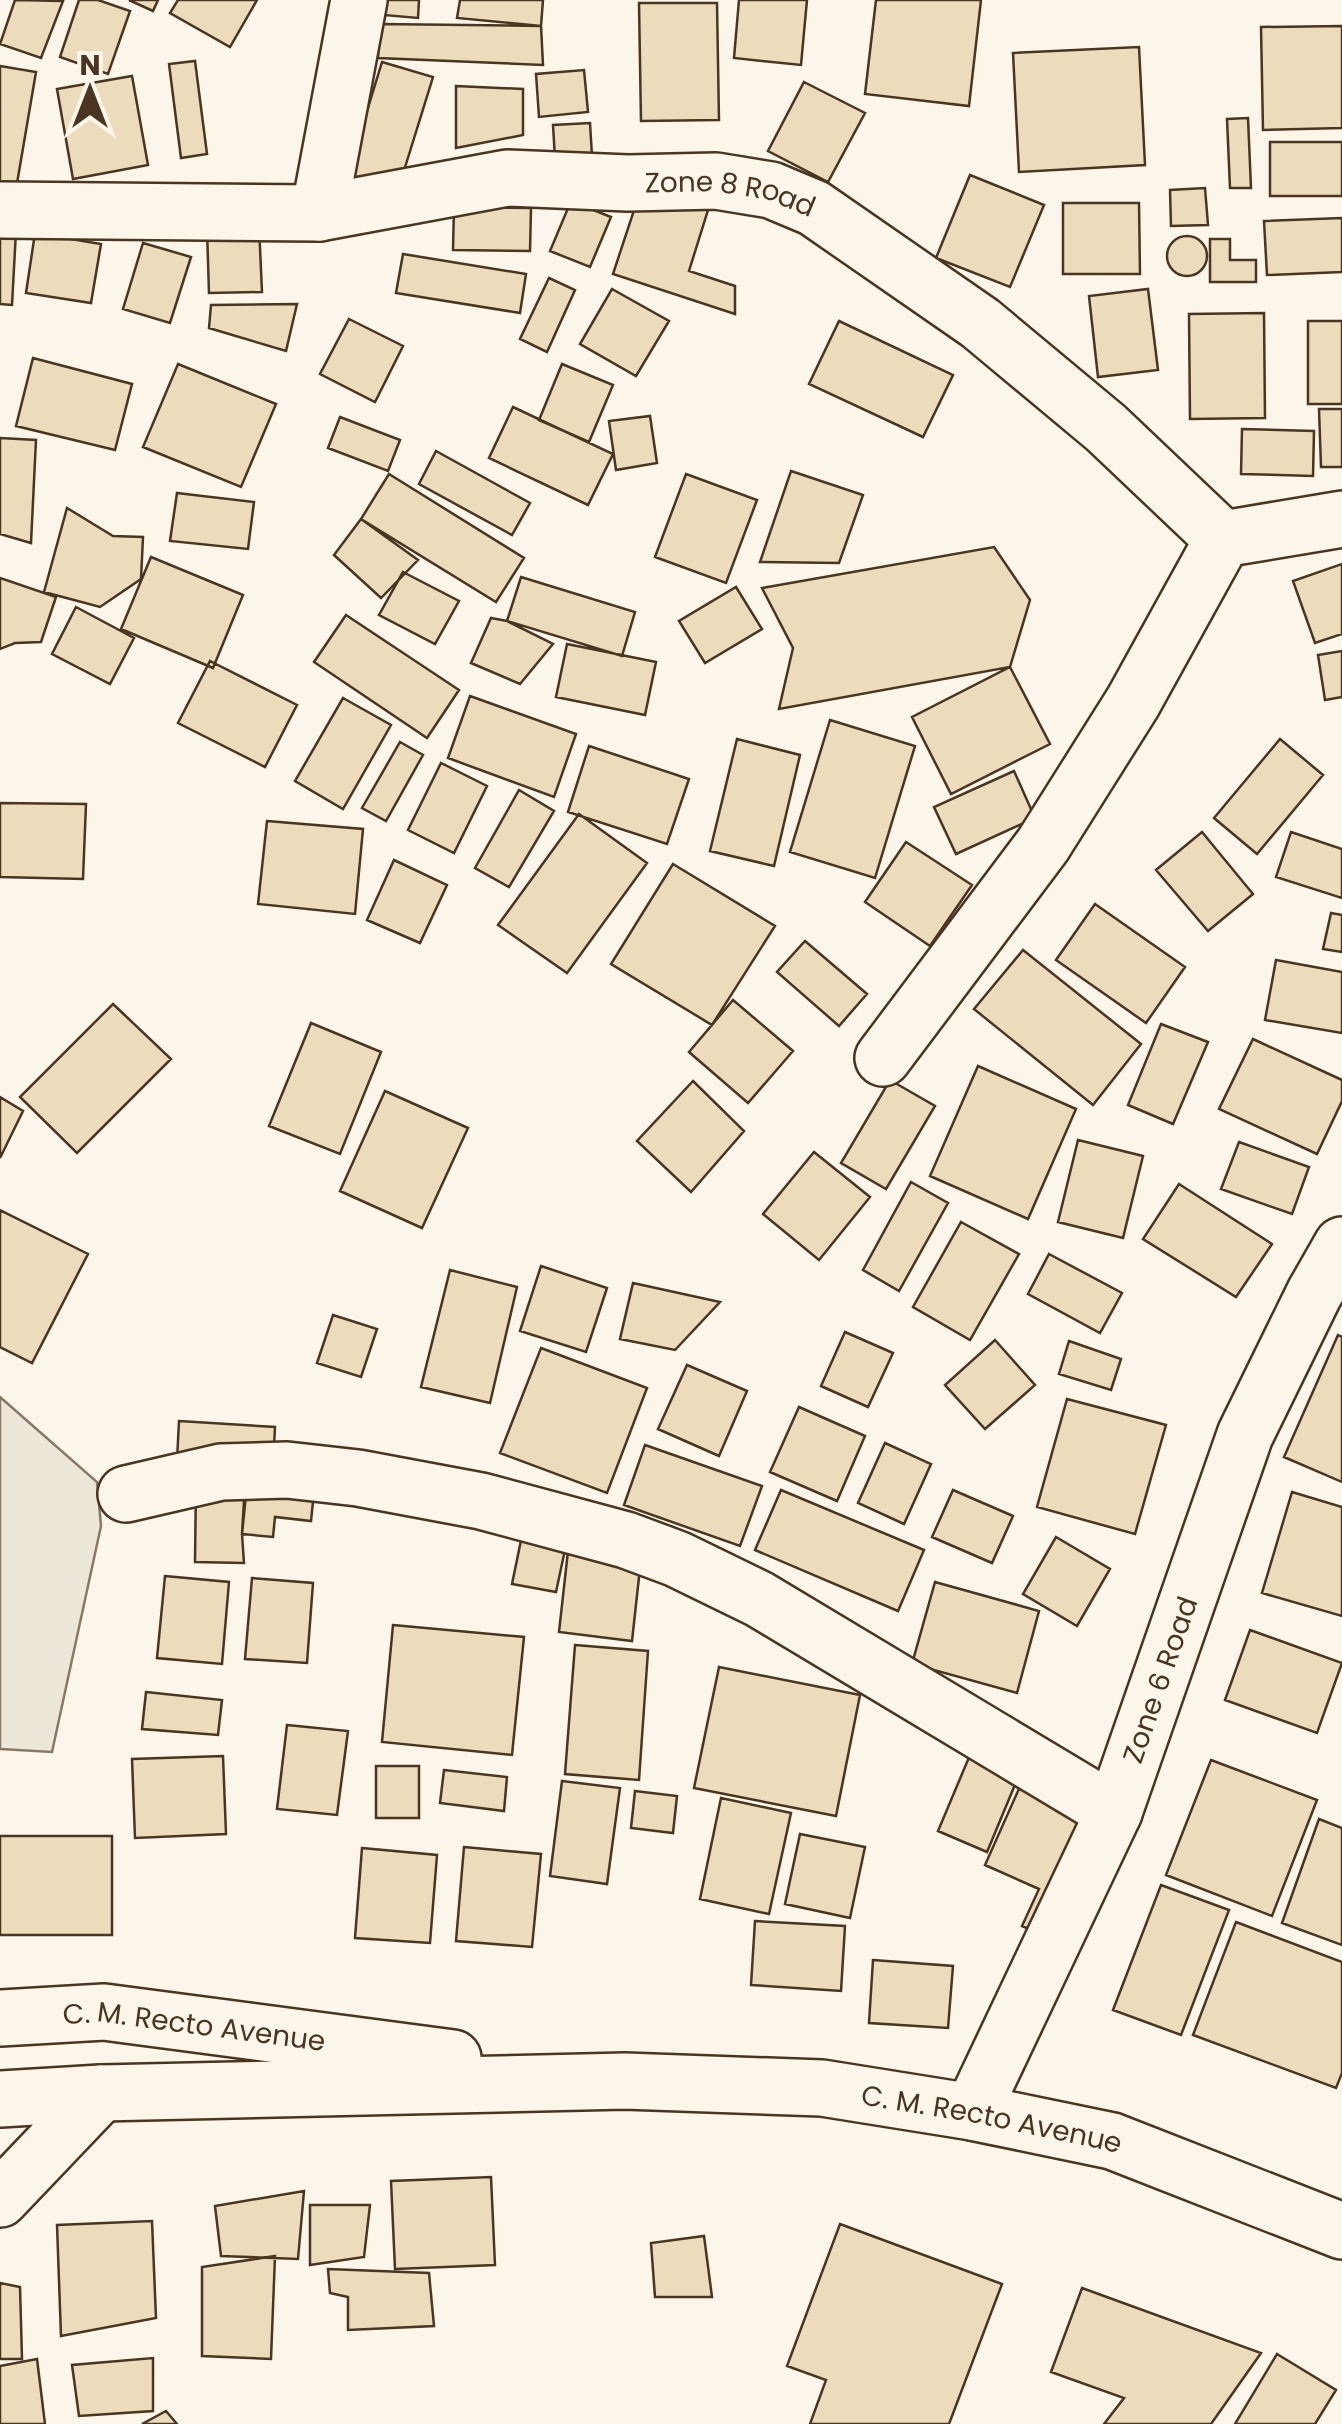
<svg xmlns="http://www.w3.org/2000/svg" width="1342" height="2424" font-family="Poppins,sans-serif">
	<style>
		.parking { fill: #ede7d9; stroke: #887966; stroke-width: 2.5 }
		.building { fill: #ecdcbc; stroke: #4a3520; stroke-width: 2.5 }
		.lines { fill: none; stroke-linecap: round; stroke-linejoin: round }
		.minor-casing { stroke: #4a3520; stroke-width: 60 }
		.highway-casing { stroke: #4a3520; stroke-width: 60 }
		.minor { stroke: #fbf6e9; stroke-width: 55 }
		.highway { stroke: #fbf6e9; stroke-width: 55 }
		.labels { text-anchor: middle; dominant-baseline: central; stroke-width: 8; stroke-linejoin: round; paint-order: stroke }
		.street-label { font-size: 28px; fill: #4a3520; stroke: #fbf6e9 }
	</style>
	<rect width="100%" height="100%" fill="#fbf6e9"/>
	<path class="parking" d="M0,1397L97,1482L101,1526L52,1752L0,1749Z"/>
	<path class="building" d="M15,0L63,1L41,58L0,44Z
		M79,0H98L130,11L108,74L60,57Z
		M129,0H158L153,11Z
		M178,0H257L230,47L170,13Z
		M377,0H419L418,18L372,14Z
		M460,0H543L541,26L457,18Z
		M739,0H807L801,65L734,58Z
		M876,0H981L969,106L865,94Z
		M639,3H717L719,120L641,121Z
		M379,24L541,26L543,65L378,58Z
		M1342,26V128L1263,130L1261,27Z
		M1139,47L1145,165L1019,172L1013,53Z
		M195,61L207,154L181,158L169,64Z
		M382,62L433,77L402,177H347Z
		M0,66L36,72L15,195L0,193Z
		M584,70L588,112L539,117L536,74Z
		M132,76L148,165L73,179L57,89Z
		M804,82L865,113L828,182L768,151Z
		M456,86L523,89V135L456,148Z
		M1248,118L1251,188H1230L1227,119Z
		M590,123L592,156L555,159L553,125Z
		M1270,142H1342V196H1270Z
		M970,175L1044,205L1010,287L936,258Z
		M1205,188L1208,225L1171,226L1170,190Z
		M641,189L708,210L689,271L735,286V314L613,274Z
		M571,201L611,217L590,267L550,251Z
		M1063,203H1139L1140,274H1063Z
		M454,207L531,208L530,251L453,250Z
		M1342,218V272L1267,275L1264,221Z
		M259,226L262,292L209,293L207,229Z
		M0,230L16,231L12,305L0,304Z
		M35,233L101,244L91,303L26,293Z
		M1167 256a20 20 0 1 1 40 0a20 20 0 1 1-40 0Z
		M1210,239H1230V260H1256V282H1210Z
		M143,243L191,257L170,323L123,309Z
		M403,254L526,274L520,313L396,293Z
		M549,278L575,290L547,352L520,339Z
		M612,289L669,321L636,376L580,344Z
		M1148,289L1158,370L1098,377L1089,296Z
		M297,304L286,351L209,328L211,305Z
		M1264,313L1265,418L1190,419L1189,314Z
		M349,319L403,346L375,402L320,374Z
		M839,321L953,375L923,437L809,384Z
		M1308,321H1342V404H1308Z
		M33,358L132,384L115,450L16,426Z
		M178,364L276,404L241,487L143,447Z
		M562,364L613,385L589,442L539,420Z
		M513,407L613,454L588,505L489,458Z
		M1319,409H1342V467H1321Z
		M650,416L657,463L616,470L609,421Z
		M340,417L400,440L388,471L328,448Z
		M1242,429L1314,431L1313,476L1241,474Z
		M0,438L36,440L31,543L0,534Z
		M436,451L530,503L512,535L419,484Z
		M791,471L863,495L839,563L760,562Z
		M389,474L524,558L496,602L361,519Z
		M686,474L757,500L726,583L655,557Z
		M177,493L254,502L248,549L170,541Z
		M67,508L113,536L143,537L141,579L100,607L44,592Z
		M361,519L418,560L381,598L334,555Z
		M994,547L1030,600L1010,667L779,709L793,648L762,588Z
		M151,557L243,595L213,668L121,629Z
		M1342,564V634L1315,643L1293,581Z
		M403,572L459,601L435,644L379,615Z
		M521,577L635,612L622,656L507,621Z
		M0,578L56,597L41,642L15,643L0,649Z
		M736,587L762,629L705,663L679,621Z
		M76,607L134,638L110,684L52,654Z
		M346,615L459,690L427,738L314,662Z
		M491,618L507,621L553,644L520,684L471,663Z
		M567,644L656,662L645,715L556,697Z
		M1342,651V697L1325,700L1318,655Z
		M210,661L297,705L265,767L178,723Z
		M1010,667L1050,744L951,794L912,717Z
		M470,696L576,734L554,797L448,758Z
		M343,698L391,725L343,809L295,781Z
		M830,720L915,746L875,878L790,852Z
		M737,739L800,755L774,866L710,851Z
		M1280,739L1323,775L1257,854L1214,818Z
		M400,742L423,755L386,821L362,808Z
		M589,746L689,779L667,844L568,812Z
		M441,763L487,786L454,853L408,830Z
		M1014,771L1035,818L956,854L934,807Z
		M519,790L554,811L509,887L475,868Z
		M0,803L86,804L83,879L0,877Z
		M579,814L647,863L567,973L498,925Z
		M267,821L363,829L355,914L258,904Z
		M1202,832L1253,894L1208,931L1156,870Z
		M1291,832L1342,849V898L1276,877Z
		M906,842L972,885L930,946L865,902Z
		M394,860L447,885L420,943L367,920Z
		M673,864L775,926L712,1025L611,964Z
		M1095,904L1185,967L1146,1023L1056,960Z
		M1331,913L1342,915V952L1323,949Z
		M805,941L867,994L839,1026L777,972Z
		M1023,950L1141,1044L1093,1105L974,1009Z
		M1276,960L1342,972V1033L1265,1020Z
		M733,1000L793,1051L748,1103L689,1052Z
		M113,1004L171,1059L77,1153L20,1097Z
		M311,1023L381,1052L340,1154L269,1126Z
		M1161,1024L1208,1042L1173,1124L1128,1105Z
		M1253,1039L1342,1080V1101L1317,1154L1219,1109Z
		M978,1066L1076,1109L1028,1219L930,1176Z
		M890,1080L935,1106L886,1189L841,1163Z
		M693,1081L744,1131L691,1192L637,1141Z
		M385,1091L468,1128L422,1228L340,1191Z
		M0,1097L23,1111L0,1158Z
		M1078,1140L1143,1156L1123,1238L1058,1222Z
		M1239,1142L1309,1167L1292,1214L1221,1189Z
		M814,1152L870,1197L819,1260L763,1214Z
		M911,1182L948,1203L899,1291L863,1270Z
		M1179,1184L1272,1244L1236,1297L1143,1239Z
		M0,1210L88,1254L32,1363L0,1347Z
		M961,1222L1019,1254L970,1340L913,1307Z
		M1049,1254L1122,1293L1100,1333L1028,1294Z
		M541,1266L607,1288L586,1352L520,1331Z
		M450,1270L517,1287L490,1403L421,1387Z
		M633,1283L720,1302L675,1350L620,1339Z
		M333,1315L377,1329L361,1377L317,1363Z
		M845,1332L893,1353L868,1407L821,1386Z
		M1338,1335L1342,1337V1482L1284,1457Z
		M995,1340L1035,1385L985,1429L945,1385Z
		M1069,1341L1121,1359L1111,1390L1059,1374Z
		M541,1348L647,1388L607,1493L500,1453Z
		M687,1365L747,1391L719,1456L658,1429Z
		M1067,1399L1166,1425L1135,1534L1037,1507Z
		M799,1407L865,1436L837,1501L770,1472Z
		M179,1421L275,1427L273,1465L177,1460Z
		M885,1443L931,1464L904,1524L858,1503Z
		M645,1445L762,1486L740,1546L624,1505Z
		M196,1482L245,1484L242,1534L244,1563L195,1562Z
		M247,1485L314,1492L311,1521L275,1517L273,1537L242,1534Z
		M781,1490L924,1550L898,1611L755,1550Z
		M953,1490L1013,1516L992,1563L932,1537Z
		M1292,1492L1342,1507V1616L1262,1593Z
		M525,1521L569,1531L556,1592L512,1584Z
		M1056,1537L1110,1569L1077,1626L1023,1594Z
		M568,1551L641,1559L632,1641L559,1632Z
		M165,1576L229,1582L222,1664L157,1658Z
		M252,1578L313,1583L307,1663L245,1659Z
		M935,1582L1039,1611L1017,1693L912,1664Z
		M393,1625L524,1637L512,1755L382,1742Z
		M1250,1630L1342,1663L1317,1733L1225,1700Z
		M575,1645L648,1651L639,1780L565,1774Z
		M719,1667L860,1695L836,1816L694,1788Z
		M146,1692L222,1700L218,1735L142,1729Z
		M287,1725L348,1731L337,1815L277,1809Z
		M970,1755L1019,1775L987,1852L938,1831Z
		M223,1756L226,1834L135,1838L132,1759Z
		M1211,1760L1317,1800L1272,1916L1166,1875Z
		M376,1766H419V1818H376Z
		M444,1770L507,1777L504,1811L440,1803Z
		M1026,1773L1095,1804L1036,1932L1022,1926L1039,1889L985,1865Z
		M562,1781L620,1788L607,1884L550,1876Z
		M635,1791L677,1796L673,1833L631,1828Z
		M721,1798L791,1813L769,1914L700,1899Z
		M1319,1819L1342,1828V1945L1282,1923Z
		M800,1834L865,1847L850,1918L785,1904Z
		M0,1836H112V1935H0Z
		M464,1847L541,1854L532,1947L456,1941Z
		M362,1848L437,1855L430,1943L355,1938Z
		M1161,1885L1229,1910L1181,2035L1113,2010Z
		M755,1921L845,1926L841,1991L751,1985Z
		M1236,1922L1342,1962V2073L1336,2088L1193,2035Z
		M873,1960L953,1966L948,2028L869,2023Z
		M491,2177L495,2265L395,2269L391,2181Z
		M304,2191L298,2259L221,2256L215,2206Z
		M310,2205H370L364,2257L310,2265Z
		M152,2221L156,2318L61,2336L57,2225Z
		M840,2224L1002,2284L949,2424H810L826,2380L787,2366Z
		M704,2236L712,2297H655L651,2243Z
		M275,2256L271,2359L202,2356V2267Z
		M328,2269L429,2273L434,2326L348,2330V2297L330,2293Z
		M0,2283L20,2287L22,2359H0Z
		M1082,2288L1261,2353L1211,2424H1104L1124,2398L1051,2372Z
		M1277,2354L1336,2390L1315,2424H1235Z
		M153,2358V2411L79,2416L72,2365Z
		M37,2359L45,2424H0V2366Z
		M166,2411L177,2424H142Z"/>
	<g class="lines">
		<defs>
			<g id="minor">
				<path id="s1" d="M0,210L319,213L507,178L628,183L716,181L771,190L814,208L980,323L1106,428L1223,539L1342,519"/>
				<path d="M319,213L359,0"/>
				<path d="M883,1058L1043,845L1133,702L1223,539"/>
				<path d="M126,1494L221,1472L287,1470L358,1478L481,1501L626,1540L677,1559L759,1599L1114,1812"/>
				<path id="s2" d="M972,2112L1114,1812L1245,1435L1314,1294L1342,1245"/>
				<path d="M0,2199L101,2093"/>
			</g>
			<g id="highway">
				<path id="s3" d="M0,2018L104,2012L453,2058"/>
				<path id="s4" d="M0,2099L101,2093L625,2081L822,2088L972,2112L1112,2141L1342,2231"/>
			</g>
		</defs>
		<use href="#minor" class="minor-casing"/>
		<use href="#highway" class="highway-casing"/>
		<use href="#minor" class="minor"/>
		<use href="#highway" class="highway"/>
	</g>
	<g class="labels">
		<g class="street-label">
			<text stroke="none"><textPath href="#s1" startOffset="735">Zone 8 Road</textPath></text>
			<text stroke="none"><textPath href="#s2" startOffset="472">Zone 6 Road</textPath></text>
			<text stroke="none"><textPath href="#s3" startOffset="195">C. M. Recto Avenue</textPath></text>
			<text stroke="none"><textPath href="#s4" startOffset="995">C. M. Recto Avenue</textPath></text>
		</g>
	</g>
	<g transform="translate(90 90)" stroke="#fbf6e9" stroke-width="8" paint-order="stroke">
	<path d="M0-8L18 38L0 25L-18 38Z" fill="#4a3520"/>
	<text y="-15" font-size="28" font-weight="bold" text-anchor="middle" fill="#4a3520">N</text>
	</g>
</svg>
